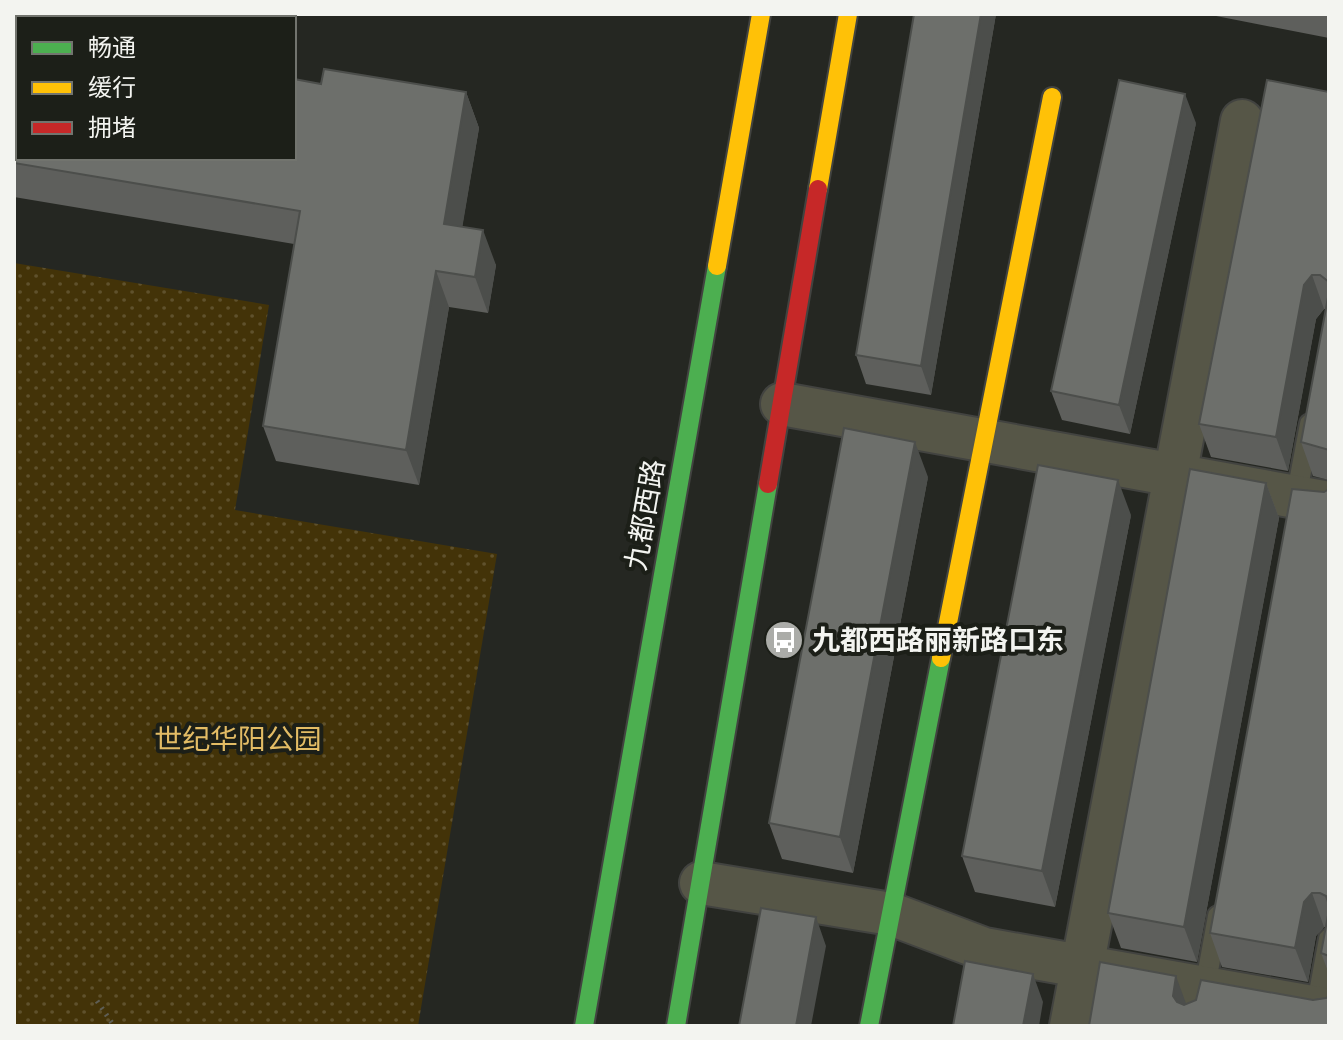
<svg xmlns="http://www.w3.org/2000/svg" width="1343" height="1040" font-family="Jost,'Noto Sans SC',sans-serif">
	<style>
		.park { fill: url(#park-dots) }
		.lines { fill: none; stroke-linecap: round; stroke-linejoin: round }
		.lane-casing { stroke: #424340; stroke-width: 24 }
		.street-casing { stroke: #424340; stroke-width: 46 }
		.fast-casing { stroke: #424340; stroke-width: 22 }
		.slow-casing { stroke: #424340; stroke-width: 22 }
		.jam-casing { stroke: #424340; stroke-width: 22 }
		.path { stroke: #5e5e55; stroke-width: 5; stroke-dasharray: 2 6; stroke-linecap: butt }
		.lane { stroke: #565647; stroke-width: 20 }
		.street { stroke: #565647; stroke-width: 42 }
		.fast { stroke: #4caf50; stroke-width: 18 }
		.slow { stroke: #ffc107; stroke-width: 18 }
		.jam { stroke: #c62828; stroke-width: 18 }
		.wall { fill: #5e5f5c }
		.shaded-wall { fill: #4c4e4b }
		.building { fill: #6d6f6b; stroke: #4c4e4b; stroke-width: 2 }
		.labels { text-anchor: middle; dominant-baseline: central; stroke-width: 8; stroke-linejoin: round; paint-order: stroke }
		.street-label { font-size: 28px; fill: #f3f4f0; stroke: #1c1f18 }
		.poi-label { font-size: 28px; font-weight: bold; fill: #f3f4f0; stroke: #1c1f18; text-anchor: start }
		.park-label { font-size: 28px; fill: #e3bc65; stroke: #1c1f18 }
	</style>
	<defs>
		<pattern id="park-dots" width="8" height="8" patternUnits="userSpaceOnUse" patternTransform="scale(2)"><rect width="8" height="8" fill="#433308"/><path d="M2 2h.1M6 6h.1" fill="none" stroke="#5f512c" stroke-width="1.8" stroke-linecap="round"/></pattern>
	</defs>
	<rect width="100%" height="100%" fill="#252722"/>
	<path class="park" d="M14,263L269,305L235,510L497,554L418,1026H14Z"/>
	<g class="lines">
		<defs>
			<path id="lane" d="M1295,503L1310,424
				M1315,1014L1329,939
				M1198,1026L1218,916"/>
			<path id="street" d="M782,404L1329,503
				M701,883L891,914L984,949L1329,1010
				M1071,1026L1242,121"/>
			<path id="fast" d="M584,1026L717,266
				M676,1026L768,484
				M869,1026L941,658"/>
			<path id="slow" d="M818,189L848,14
				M717,266L761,14
				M941,658L1052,97"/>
			<path id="jam" d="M768,484L818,189"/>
		</defs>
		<use href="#lane" class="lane-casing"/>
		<use href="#street" class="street-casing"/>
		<use href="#fast" class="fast-casing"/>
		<use href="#slow" class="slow-casing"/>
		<use href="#jam" class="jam-casing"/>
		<path class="path" d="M97,1001L114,1026"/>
		<use href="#lane" class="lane"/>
		<use href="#street" class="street"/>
		<use href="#fast" class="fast"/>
		<use href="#slow" class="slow"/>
		<use href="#jam" class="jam"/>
	</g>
	<path class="wall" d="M914,14H996L931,395L866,384L856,355Z
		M1206,14H1329V38Z
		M14,32L321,84L466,92L479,128L462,227L496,265L488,313L449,307L419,485L276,461L263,426L294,244L14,197Z
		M1329,92V480L1313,476L1301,442L1326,309H1324L1316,319L1288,471L1211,457L1199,424Z
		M1196,123L1130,434L1062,420L1051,391Z
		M928,477L853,873L782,859L769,823Z
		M1266,483L1279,518L1197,962L1121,948L1108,913Z
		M1329,489V974L1321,953L1326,927H1324L1316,936L1308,982L1222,967L1210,933L1324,492Z
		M1131,515L1055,907L975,892L962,856Z"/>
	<path class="shaded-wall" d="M981,14H996L931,395L921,366Z
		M466,92L479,128L457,259L444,224Z
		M1185,94L1196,123L1130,434L1119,405Z
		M483,230L496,265L488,313L475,277Z
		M436,271L449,307L419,485L406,450Z
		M1312,275L1324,309L1316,319L1288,471L1276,437L1304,285Z
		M915,442L928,477L853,873L840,837Z
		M1118,480L1131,515L1055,907L1042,871Z
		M1266,483L1279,518L1197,962L1184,927Z
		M1312,893L1324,927L1316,936L1308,982L1295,948L1304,902Z
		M816,917L826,946L811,1026H796Z
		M1033,974L1043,1002L1039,1026H1023Z
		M1176,976L1188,1009L1186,1026L1173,996Z"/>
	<path class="building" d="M914,14H981L921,366L856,355Z
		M14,32L18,33V158H294V79L321,84L324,69L466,92L444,224L483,230L475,277L436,271L406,450L263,426L300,211L14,163Z
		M1119,80L1185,94L1119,405L1051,391Z
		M1267,80L1329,92V286V282L1320,275H1312L1304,285L1276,437L1199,424Z
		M1329,292V450L1301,442Z
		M844,428L915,442L840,837L769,823Z
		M1038,465L1118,480L1042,871L962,856Z
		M1190,469L1266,483L1184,927L1108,913Z
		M1292,489L1324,492L1329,489V905L1326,896L1320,893H1312L1304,902L1295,948L1210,933Z
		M761,908L816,917L796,1026H739Z
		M1329,910V956L1321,953Z
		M965,961L1033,974L1023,1026H953Z
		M1100,962L1176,976L1173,996L1177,1002L1184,1005L1196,1000L1201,980L1313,1000L1326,998L1329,996V1026H1089Z"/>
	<defs>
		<symbol id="bus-disc" viewBox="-11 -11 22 22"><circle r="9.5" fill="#abaca8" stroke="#1c1f18"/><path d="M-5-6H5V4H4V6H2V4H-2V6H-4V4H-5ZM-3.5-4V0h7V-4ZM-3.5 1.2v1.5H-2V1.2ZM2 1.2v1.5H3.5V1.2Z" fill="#fff"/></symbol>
	</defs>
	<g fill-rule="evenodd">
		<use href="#bus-disc" x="762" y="618" width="44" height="44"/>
	</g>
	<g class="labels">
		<g class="street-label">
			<text transform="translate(645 515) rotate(-80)">九都西路</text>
		</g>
		<g class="poi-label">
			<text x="812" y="640">九都西路丽新路口东</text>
		</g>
		<g class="park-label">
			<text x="238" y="739">世纪华阳公园</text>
		</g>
	</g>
	<rect width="1343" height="1040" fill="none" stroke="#f3f4f0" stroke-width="32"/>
	<rect x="16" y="16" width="280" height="144" fill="#1c1f18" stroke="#72746e" stroke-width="2"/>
	<rect x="32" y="42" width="40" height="12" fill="#4caf50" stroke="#72746e" stroke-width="2"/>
	<text x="88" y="56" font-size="24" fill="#f3f4f0">畅通</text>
	<rect x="32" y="82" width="40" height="12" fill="#ffc107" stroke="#72746e" stroke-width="2"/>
	<text x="88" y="96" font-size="24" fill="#f3f4f0">缓行</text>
	<rect x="32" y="122" width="40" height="12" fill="#c62828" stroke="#72746e" stroke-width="2"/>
	<text x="88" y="136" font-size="24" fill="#f3f4f0">拥堵</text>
</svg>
